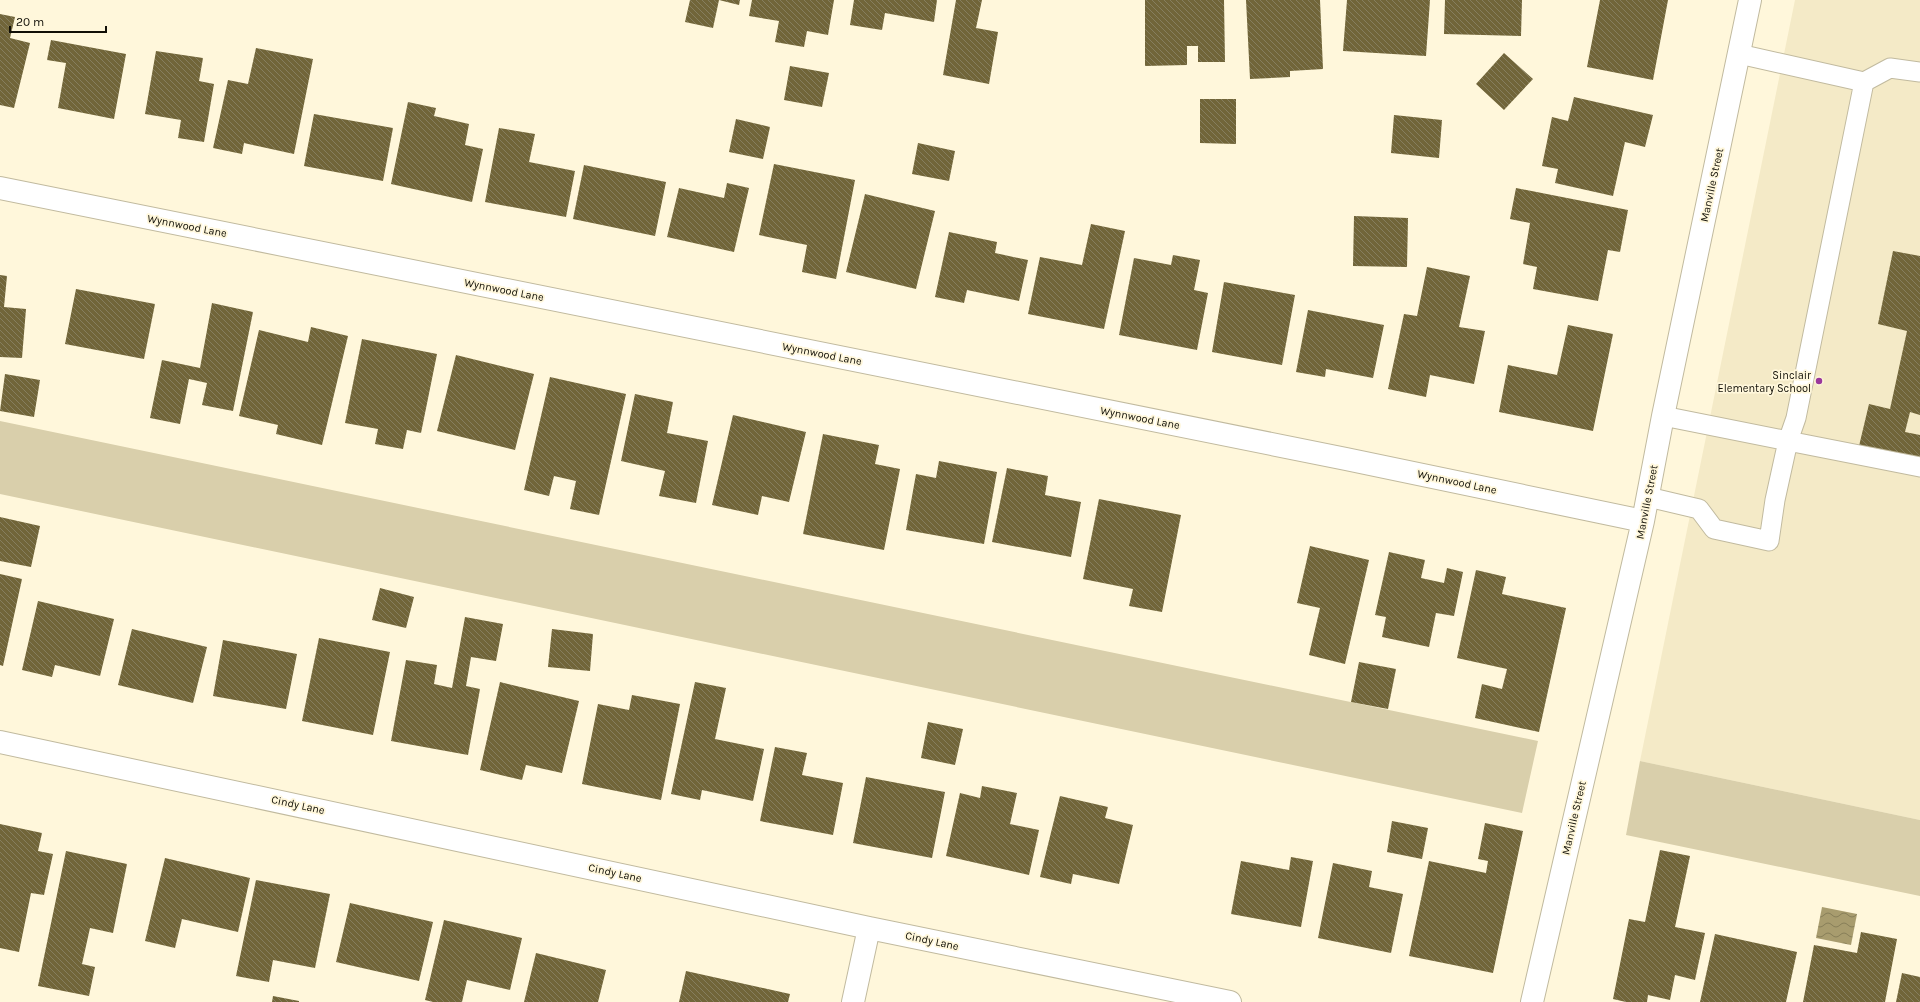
<svg xmlns="http://www.w3.org/2000/svg" width="1920" height="1002" font-family="Karla,sans-serif">
	<style>
		.built { fill: #f4eac7 }
		.green { fill: #d9cfab }
		.water { fill: url(#water-waves) }
		.building { fill: url(#building-back-hatch) }
		.lines { fill: none; stroke-linecap: round; stroke-linejoin: round }
		.lane-casing { stroke: #c1ba9f; stroke-width: 21 }
		.street-casing { stroke: #c1ba9f; stroke-width: 24 }
		.lane { stroke: #fff; stroke-width: 19 }
		.street { stroke: #fff; stroke-width: 22 }
		.poi-dot { fill: #9a379c; stroke: #fff7db; stroke-width: 1.5 }
		.labels { text-anchor: middle; dominant-baseline: central; stroke-width: 3.5; stroke-linejoin: round; paint-order: stroke }
		.street-label { font-size: 11px; fill: #110f06; stroke: #fff7db }
		.poi-label { font-size: 11px; fill: #110f06; stroke: #fff7db; text-anchor: end }
	</style>
	<defs>
		<pattern id="water-waves" width="16" height="10" patternUnits="userSpaceOnUse"><rect width="16" height="10" fill="#a89c6e"/><path d="M0 5q4-4 8 0t8 0" fill="none" stroke="#877e58"/></pattern>
		<pattern id="building-back-hatch" width="6" height="6" patternUnits="userSpaceOnUse"><rect width="6" height="6" fill="#716539"/><path d="M-1 5l2 2M0 0l6 6M5-1l2 2" fill="none" stroke="#867e5e"/></pattern>
	</defs>
	<rect width="100%" height="100%" fill="#fff7db"/>
	<path class="built" d="M1795,0H1920V820L1640,761Z"/>
	<path class="green" d="M0,421L1538,741L1522,813L0,494Z
		M1640,761L1920,820V896L1626,835Z"/>
	<path class="water" d="M1822,907L1857,914L1851,945L1816,938Z"/>
	<path class="building" d="M690,0H719L713,28L685,22Z
		M719,0H740L739,5Z
		M752,0H834L828,35L807,31L804,47L775,42L779,21L749,16Z
		M854,0H937L934,22L885,13L882,30L850,25Z
		M956,0H982L976,28L998,32L989,84L943,75Z
		M1145,0H1224L1225,62H1198V46H1187V65L1145,66Z
		M1246,0H1320L1323,69L1290,71V77L1250,79Z
		M1347,0H1430L1426,56L1343,51Z
		M1445,0H1522L1521,36L1444,34Z
		M1600,0H1668L1653,80L1587,67Z
		M0,14L15,17L10,38L30,43L14,108L0,105Z
		M51,40L126,54L114,119L58,108L66,63L47,60Z
		M256,48L313,59L294,154L244,143L242,154L213,148L228,80L248,84Z
		M156,51L203,58L199,81L214,84L204,142L178,138L181,120L145,114Z
		M1504,53L1533,79L1504,110L1476,84Z
		M790,66L829,73L822,107L784,100Z
		M1574,97L1653,115L1645,147L1625,142L1613,196L1555,183L1558,169L1542,166L1552,117L1568,121Z
		M1200,99H1236V144L1200,143Z
		M408,102L436,108L434,116L469,124L465,145L483,149L472,202L391,184Z
		M314,114L393,128L383,181L304,166Z
		M1394,115L1442,120L1439,158L1391,153Z
		M736,119L770,127L763,159L729,152Z
		M499,128L535,134L529,162L575,171L566,217L485,202Z
		M918,143L955,151L949,181L912,174Z
		M774,164L855,180L836,279L802,272L807,245L759,235Z
		M584,165L666,182L655,236L573,219Z
		M727,183L749,188L734,252L667,237L679,188L724,198Z
		M1516,188L1628,210L1620,252L1608,250L1598,301L1533,289L1537,267L1523,264L1530,223L1510,219Z
		M865,194L935,211L916,289L846,272Z
		M1354,216L1408,218L1407,267L1353,266Z
		M1091,224L1125,231L1104,329L1028,314L1040,257L1082,265Z
		M949,232L997,242L995,253L1028,260L1019,301L967,290L964,303L935,297Z
		M1893,251L1920,256V415L1910,412L1905,432L1920,435V458L1859,446L1869,404L1890,409L1907,331L1878,324Z
		M1173,255L1200,260L1194,290L1208,293L1197,350L1119,335L1134,258L1171,265Z
		M1427,267L1470,276L1459,327L1485,331L1474,384L1430,375L1426,397L1388,389L1404,314L1417,316Z
		M0,275L7,276L4,307L26,309L22,358L0,357Z
		M1224,282L1295,295L1282,365L1212,352Z
		M76,289L155,304L144,359L65,344Z
		M212,303L253,312L233,411L202,405L207,383L189,379L180,424L150,418L162,360L200,368Z
		M1308,310L1384,325L1373,378L1326,369L1325,377L1296,372Z
		M1568,325L1613,334L1593,431L1499,412L1508,365L1557,375Z
		M311,327L348,336L322,445L276,434L278,425L239,416L259,330L308,342Z
		M362,339L437,354L421,433L407,430L403,449L375,444L378,429L345,423Z
		M456,355L534,374L515,450L437,431Z
		M5,374L40,380L34,417L0,411Z
		M550,377L626,394L599,515L570,509L576,481L554,476L549,496L524,490Z
		M635,394L673,402L667,433L708,441L696,503L659,496L665,471L621,461Z
		M733,415L806,432L789,502L762,496L758,515L712,505Z
		M823,434L879,445L875,464L900,469L884,550L803,534Z
		M939,461L997,472L984,544L906,530L916,474L936,478Z
		M1007,468L1048,476L1045,495L1081,502L1071,557L992,542Z
		M1099,499L1181,515L1162,612L1129,606L1133,589L1083,579Z
		M0,517L40,526L31,567L0,561Z
		M1310,546L1369,560L1345,664L1309,655L1320,608L1297,603Z
		M1389,552L1425,560L1421,578L1444,583L1447,568L1463,572L1454,616L1436,613L1429,647L1382,637L1386,617L1375,615Z
		M1476,570L1506,577L1502,594L1566,608L1539,732L1475,718L1482,684L1502,689L1507,669L1457,658Z
		M0,574L22,579L3,666L0,665Z
		M380,588L414,597L406,628L372,620Z
		M38,601L114,619L100,676L55,665L52,677L22,670Z
		M465,617L503,624L496,661L471,657L466,686L480,689L468,755L391,741L406,660L437,665L434,684L452,688Z
		M132,629L207,647L193,703L118,685Z
		M552,629L593,634L590,671L548,667Z
		M319,638L390,652L373,735L302,721Z
		M223,640L297,654L286,709L213,696Z
		M1359,662L1396,669L1388,709L1351,702Z
		M500,682L579,701L562,773L526,765L522,780L480,770Z
		M695,682L726,688L715,739L764,749L753,801L702,790L700,800L671,794Z
		M632,695L680,704L661,800L582,784L598,704L629,710Z
		M928,722L963,729L955,765L921,758Z
		M775,747L807,753L802,775L843,783L833,835L760,821Z
		M866,777L945,792L932,858L853,843Z
		M982,786L1017,793L1010,824L1039,830L1029,875L946,856L960,793L980,798Z
		M1060,796L1108,807L1105,818L1133,825L1119,884L1073,874L1071,884L1040,877Z
		M1392,821L1428,828L1422,859L1387,852Z
		M1485,823L1523,831L1493,973L1409,956L1429,861L1486,873L1488,861L1478,859Z
		M0,824L42,833L38,851L53,854L44,895L31,893L19,952L0,948Z
		M1660,850L1690,856L1675,927L1705,933L1695,980L1675,975L1670,1000L1648,995L1647,1002H1626L1613,999L1629,919L1645,922Z
		M66,851L127,864L113,933L90,928L82,964L95,967L89,996L38,986Z
		M1291,857L1313,861L1301,927L1231,914L1241,861L1289,870Z
		M165,858L250,878L238,932L182,919L175,948L145,941Z
		M1333,863L1372,871L1369,887L1403,894L1391,953L1318,938Z
		M256,880L330,894L315,968L273,960L269,982L236,976Z
		M350,903L433,922L419,981L336,962Z
		M444,920L522,938L510,990L467,980L462,1002H433L425,1000Z
		M1861,932L1897,939L1885,1002H1803L1814,945L1857,953Z
		M1715,934L1797,952L1786,1002H1700Z
		M536,953L606,970L598,1002H524Z
		M686,971L790,994L788,1002H679Z
		M1902,973L1920,977V1002H1896Z
		M273,996L299,1001V1002H272Z"/>
	<g class="lines">
		<defs>
			<path id="lane" d="M1739,54L1864,82
				M1663,416L1788,441L1796,418L1864,82L1890,68L1920,72
				M1648,497L1699,509L1714,529L1769,541L1775,500L1788,441L1920,467"/>
			<path id="street" d="M0,188L1346,459L1643,521
				M0,742L869,928L1230,1002
				M853,1002L869,928
				M1532,1002L1643,521L1663,416L1750,0"/>
		</defs>
		<use href="#lane" class="lane-casing"/>
		<use href="#street" class="street-casing"/>
		<use href="#lane" class="lane"/>
		<use href="#street" class="street"/>
	</g>
	<circle class="poi-dot" cx="1819" cy="381" r="4"/>
	<g class="labels">
		<g class="street-label">
			<text transform="translate(1712 185) rotate(-78)">Manville Street</text>
			<text transform="translate(187 226) rotate(11)">Wynnwood Lane</text>
			<text transform="translate(504 290) rotate(11)">Wynnwood Lane</text>
			<text transform="translate(822 354) rotate(11)">Wynnwood Lane</text>
			<text transform="translate(1140 418) rotate(11)">Wynnwood Lane</text>
			<text transform="translate(1457 482) rotate(12)">Wynnwood Lane</text>
			<text transform="translate(1647 502) rotate(-79)">Manville Street</text>
			<text transform="translate(298 805) rotate(12)">Cindy Lane</text>
			<text transform="translate(1574 818) rotate(-77)">Manville Street</text>
			<text transform="translate(615 873) rotate(12)">Cindy Lane</text>
			<text transform="translate(932 941) rotate(12)">Cindy Lane</text>
		</g>
		<g class="poi-label">
			<text x="1811" y="375">Sinclair<tspan x="1811" dy="13">Elementary School</tspan></text>
		</g>
	</g>
	<path d="M10 26v6h96v-6" fill="none" stroke="#110f06" stroke-width="2"/>
	<text x="16" y="26" font-size="12" fill="#110f06" stroke="#fff7db" stroke-width="3" paint-order="stroke">20 m</text>
</svg>
